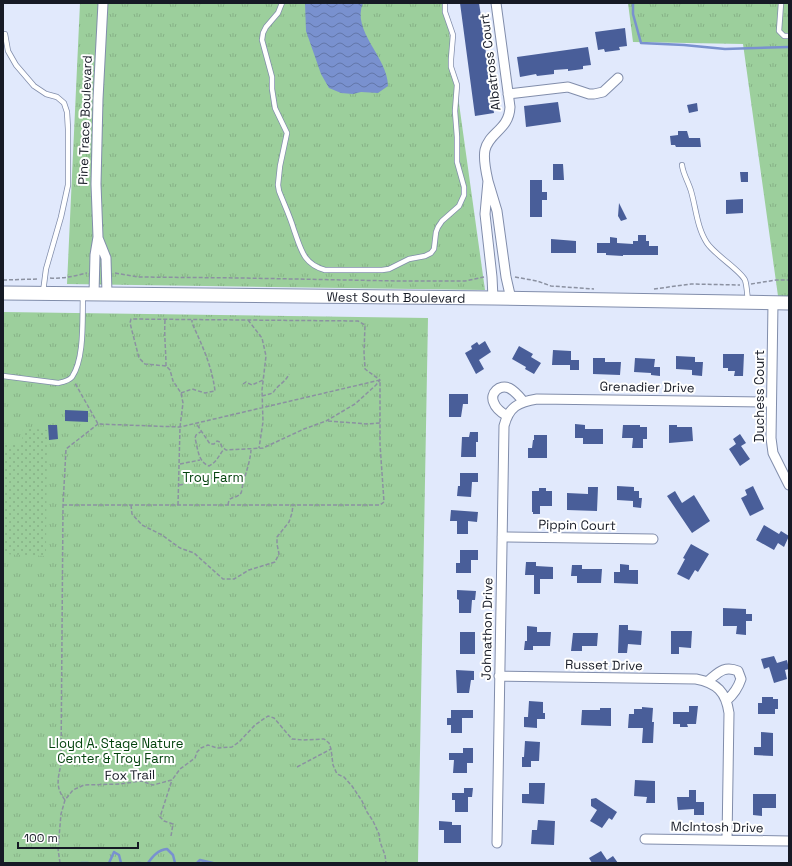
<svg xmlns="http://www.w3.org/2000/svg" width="792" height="866" font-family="'Space Grotesk',sans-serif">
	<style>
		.grass { fill: url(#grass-tufts) }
		.garden { fill: url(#garden-dots) }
		.water { fill: url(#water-waves) }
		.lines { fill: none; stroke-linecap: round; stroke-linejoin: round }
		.stream { stroke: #7991cf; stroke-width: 2.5 }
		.building { fill: #495e99 }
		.service-casing { stroke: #818dab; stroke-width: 6 }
		.minor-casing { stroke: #818dab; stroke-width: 11 }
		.secondary-casing { stroke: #818dab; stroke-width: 15 }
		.path { stroke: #8b91a1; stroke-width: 1.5; stroke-dasharray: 4 2; stroke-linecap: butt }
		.service { stroke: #fff; stroke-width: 4.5 }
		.minor { stroke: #fff; stroke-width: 9 }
		.secondary { stroke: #fff; stroke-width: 13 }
		.labels { text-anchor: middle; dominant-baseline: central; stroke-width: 4; stroke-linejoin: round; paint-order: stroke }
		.street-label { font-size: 13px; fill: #161a25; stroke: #fff }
		.park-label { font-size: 13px; fill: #04430e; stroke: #fff }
	</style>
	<defs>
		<pattern id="grass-tufts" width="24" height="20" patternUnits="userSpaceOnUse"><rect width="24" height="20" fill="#9ccf9c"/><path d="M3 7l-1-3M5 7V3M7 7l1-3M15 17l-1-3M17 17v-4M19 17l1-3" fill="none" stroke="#86b186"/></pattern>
		<pattern id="garden-dots" width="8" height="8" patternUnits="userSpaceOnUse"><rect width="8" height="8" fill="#9ccf9c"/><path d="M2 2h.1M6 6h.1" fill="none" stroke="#86b186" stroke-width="1.8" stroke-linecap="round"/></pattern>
		<pattern id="water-waves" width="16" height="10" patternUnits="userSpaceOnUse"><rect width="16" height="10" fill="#7991cf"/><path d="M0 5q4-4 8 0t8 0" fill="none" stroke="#6276a8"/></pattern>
	</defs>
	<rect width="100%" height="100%" fill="#e1e9fc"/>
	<path class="grass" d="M80,3H445L485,290L67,284Z
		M628,3H789V297L778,296L743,44L633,42Z
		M3,312L428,318L418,863H3Z"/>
	<path class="garden" d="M23,428L47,430L46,556L3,554V443L22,445Z"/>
	<path class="water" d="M305,3H363C351,31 388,57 388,86L378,93L361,92L353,94L341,93L329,88L321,74L306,31Z"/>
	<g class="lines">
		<path class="stream" d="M633,3V14L641,43L684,45L725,49L789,47
			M81,863H88
			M109,863L114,852L119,855L121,863
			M136,863H140
			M148,863C153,856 158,850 167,849L173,855L175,863
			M197,863L200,860L213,863"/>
	</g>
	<path class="building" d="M460,3H479L481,16H483L486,34H484V40L486,53H488L490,70H488L491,89H493L495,106L493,107L494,113L475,116Z
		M625,28L627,46L619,47L620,50L605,52L604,49L598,50L595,32Z
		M588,47L591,65L583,66V69L568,71V69L554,70V74L537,76L536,74L520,77L517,57Z
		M558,102L561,122L526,127L524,106Z
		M697,103L698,111L689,113L687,105Z
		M678,131H687L689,138H700L701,147H676L675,145H671L670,136L678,135Z
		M553,164H563L564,180H553Z
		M740,172H748V182H741Z
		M530,180H542V192H547V200H542V217H530Z
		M743,199V213L726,214V200Z
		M619,203L627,219L621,221L618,216Z
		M638,235H646V241H649V246H658V255H623V256L606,255V253H597V243H610V237L617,238V243L633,244V241H638Z
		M551,239L576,241V253H551Z
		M485,341L491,352L479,360L484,369L476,374L465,353L472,349L471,346L477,342L479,345Z
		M519,346L533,354L531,357L541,363L534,374L525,369L526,367L512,359Z
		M553,350L571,351V360H579V370H570V365H552Z
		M723,354H744L743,376H734L735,371H728V368H723Z
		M676,356L695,357V362H703L702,376L692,375V370L676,369Z
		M593,358H605V362H621L620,375L593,374Z
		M635,358L655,359L654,367H660V376L651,375V373L634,372Z
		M449,394H468V404H463L461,417H449Z
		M65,410L88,411V422L65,421Z
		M575,424L585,425V429H603V444H583V438H575Z
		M48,425H57L58,439L49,440Z
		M623,425H640V427H647V439H643V448H632L633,438H622Z
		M669,425H677V427H692L693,441L669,443Z
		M470,432H478V442H476V457H461L462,437H469Z
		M740,434L746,443L741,446L750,459L740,466L729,449L736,444L733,439Z
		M534,435H547V458H528V448H532L533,440H534Z
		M460,473H478V482H472L471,497L457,496L458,486H460Z
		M617,486L634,487V491H639V498H642L641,508L633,507V501L617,500Z
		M753,486L764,509L750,516L741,498L747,495L745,490Z
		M588,487H598L597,511L567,510V493L588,494Z
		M539,488H546V491H552V506H540V514H533V512H532V491H539Z
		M675,491L682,503L694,495L710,521L692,533L667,496Z
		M451,510L478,512L477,522L468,521V534H457V521H450Z
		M764,525L779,534L781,531L789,536L784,547L778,543L774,550L756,540Z
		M691,544L709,554L698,572L695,570L689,580L677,574L685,559L683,558Z
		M460,550H478V560H471V573H456V563H460Z
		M526,562H536V566L553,567V579H540V594H534V575H525Z
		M620,564L629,565V570H638V584L614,583V572H620Z
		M572,565H582V569H602L601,583H577V576H571Z
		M457,590L476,591L475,600H472L471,613H459V600L457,599Z
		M723,608L746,609V614H752V621H746V635L736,634L737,626H723Z
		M619,625H628V630L642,631L641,645L628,644L627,653H618Z
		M527,626L537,627V632H551L550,646H533V650H524L525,641H527Z
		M671,631H692L691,648L679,647V654H671Z
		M460,632H475V654H460Z
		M573,633H598L597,646H582V651H571Z
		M774,656L777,663L787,660L789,669L785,670L787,679L774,683L769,667L764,669L761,659Z
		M456,670L474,671V680H471L469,693H457Z
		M762,697H773V699H778V709H775V714H758V703H762Z
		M529,701L543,702V713H545V719H537V728L524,727V717H528Z
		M689,706H698L696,724H687L688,727H680V724H673V712H689Z
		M642,707L653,708L652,722H654L653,743H642L643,728H628L629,714H634V709H642Z
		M600,708H611V726L581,725L582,710H600Z
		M451,710H473V718H462V733H451V725H447V718H451Z
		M761,732L773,733V756L754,755V747H761Z
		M525,741L540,742L539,761H531V767H522V757H524Z
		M463,748H473V763H467V773H453L454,760H449V753H463Z
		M635,780L655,781V803H646L647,797L634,796Z
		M529,783H545L544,804L522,803V794H529Z
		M464,788H473L472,797H468V812H455V800H452V793H464Z
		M689,790H696V802H704V815H694V809L678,810L677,797H689Z
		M753,794H776V808H762V816L753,815Z
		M596,798L617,812L612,820L609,818L602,828L590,821L597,810L591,806V799Z
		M538,820L555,821L554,845L531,844L532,830H537Z
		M439,821L452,822V825H461V843H444V830H439Z
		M601,851L607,860L613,856L618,863H592L589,858Z"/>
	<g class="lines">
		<defs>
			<path id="service" d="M282,3L278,13L266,27L263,33L262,40L272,77V89L275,108L287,133L280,166L278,185L279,191C284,204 290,216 294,230C301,249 303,264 325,270H382L389,269L409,259L425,256L431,253L434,249L436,232L438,227L442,221L459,206L464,195V187L457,162V137L455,111L457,85L451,67V59L453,35L445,12V3
				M781,3L779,31L784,36H789
				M5,34L8,51L16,65L34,86L46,94L57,97L64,103L67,112L68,129V185L61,217L46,269L43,292
				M682,165C683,174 688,181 691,191C696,208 697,228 707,243C715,255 740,270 745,280C747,286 747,294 748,301
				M3,376L58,383C63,382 69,381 72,377C85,358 82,318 83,295"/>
			<path id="minor" d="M508,94L568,87L589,94H594L603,92L618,78
				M488,181C486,172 483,159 485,150C489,132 509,130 510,107L496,3
				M98,238L106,258L107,294
				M94,294L95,255L98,237L96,184L98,99L103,3
				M493,298L492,277L485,214L488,181L497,211L506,277L511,299
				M773,303L771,438L773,453L789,485
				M507,416C502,413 496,409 494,403C489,393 500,384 509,388C515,391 519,396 523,401
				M502,537L653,539
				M499,676L696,679C717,683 726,692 729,713L727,840
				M708,681C718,673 724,665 738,671L741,679C738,688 734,694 727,700
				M645,839L789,841
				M497,843L504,426C509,407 518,402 537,399L771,402"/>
			<g id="secondary">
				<path id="s1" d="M3,293L493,298L789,303"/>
			</g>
		</defs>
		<use href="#service" class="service-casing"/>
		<use href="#minor" class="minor-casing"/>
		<use href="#secondary" class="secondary-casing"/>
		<path class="path" d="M115,273L138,277L243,278L398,281H465L484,277
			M515,277L537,281L551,286L594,289
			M50,278C63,279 74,276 87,273
			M3,280L38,279
			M751,284L776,280H789
			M654,289L691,284L740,285
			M165,320C164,336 166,351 166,366
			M248,320L262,338L266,356L262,390L263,422L259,448
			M243,384L246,382L252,385L263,380
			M181,393L192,389L205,393L215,391C212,366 202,345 192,323V320
			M262,396L273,393C277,385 286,382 289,374
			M328,421L368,424L380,423
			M202,431L196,435L195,438C198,449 198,462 209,466C217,462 219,455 224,449
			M180,464L200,460
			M179,485C185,485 187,481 190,476C198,475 205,479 213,478C224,478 234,475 245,476
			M63,505H380L384,502L380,444V380L180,427L98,424L75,383
			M131,505L132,514L142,525L162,535L180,548L194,553L223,579H234L249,570L275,562L279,554L277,544V537L289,522L292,513L293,505
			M178,505L180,427L183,403L181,393L173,381L170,370L166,366L145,364L139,358L130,323L131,319L358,321L365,325L364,352L365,369L380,380L376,385L355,404L326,421L304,429L263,448L226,450L222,447L220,442L217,441L214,444H210L196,423
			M228,505C229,494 236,500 241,493C242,491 242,487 243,484C246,472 250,462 251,450
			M297,767L331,749
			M65,800C55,787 58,779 61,764L63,505L66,449L98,424
			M171,836L173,824L164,821L160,817L172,780
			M60,863L58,849L61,814L65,800L73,790L84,785L120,784L141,781L153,785L172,780L180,769L195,758L197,752L201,748L208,745L217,748L232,747L239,742L255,725L268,716L274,718L292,739L303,740L324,739L329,743L331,749L333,765L337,774L344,777L352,786L362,801L367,812L373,821L379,834L380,842L385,855L386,863"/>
		<use href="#service" class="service"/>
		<use href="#minor" class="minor"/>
		<use href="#secondary" class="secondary"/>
	</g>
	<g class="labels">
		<g class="street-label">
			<text transform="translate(490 62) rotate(-97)">Albatross Court</text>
			<text transform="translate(85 120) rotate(-88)">Pine Trace Boulevard</text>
			<text stroke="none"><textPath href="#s1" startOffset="393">West South Boulevard</textPath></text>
			<text transform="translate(647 387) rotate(1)">Grenadier Drive</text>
			<text transform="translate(759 396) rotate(-90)">Duchess Court</text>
			<text transform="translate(577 525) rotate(1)">Pippin Court</text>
			<text transform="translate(487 629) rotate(-89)">Johnathon Drive</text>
			<text transform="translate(604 665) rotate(1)">Russet Drive</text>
			<text transform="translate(130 775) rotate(-1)">Fox Trail</text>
			<text transform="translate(717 827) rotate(1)">McIntosh Drive</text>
		</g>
		<g class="park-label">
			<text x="213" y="477">Troy Farm</text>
			<text x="116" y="743">Lloyd A. Stage Nature<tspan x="116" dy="15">Center &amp; Troy Farm</tspan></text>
		</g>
	</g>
	<rect width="792" height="866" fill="none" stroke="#161a25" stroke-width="8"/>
	<path d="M18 842v6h120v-6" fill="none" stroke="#161a25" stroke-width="2"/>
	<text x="24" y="842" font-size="12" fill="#161a25" stroke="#ffffff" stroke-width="3" paint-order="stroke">100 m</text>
</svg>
